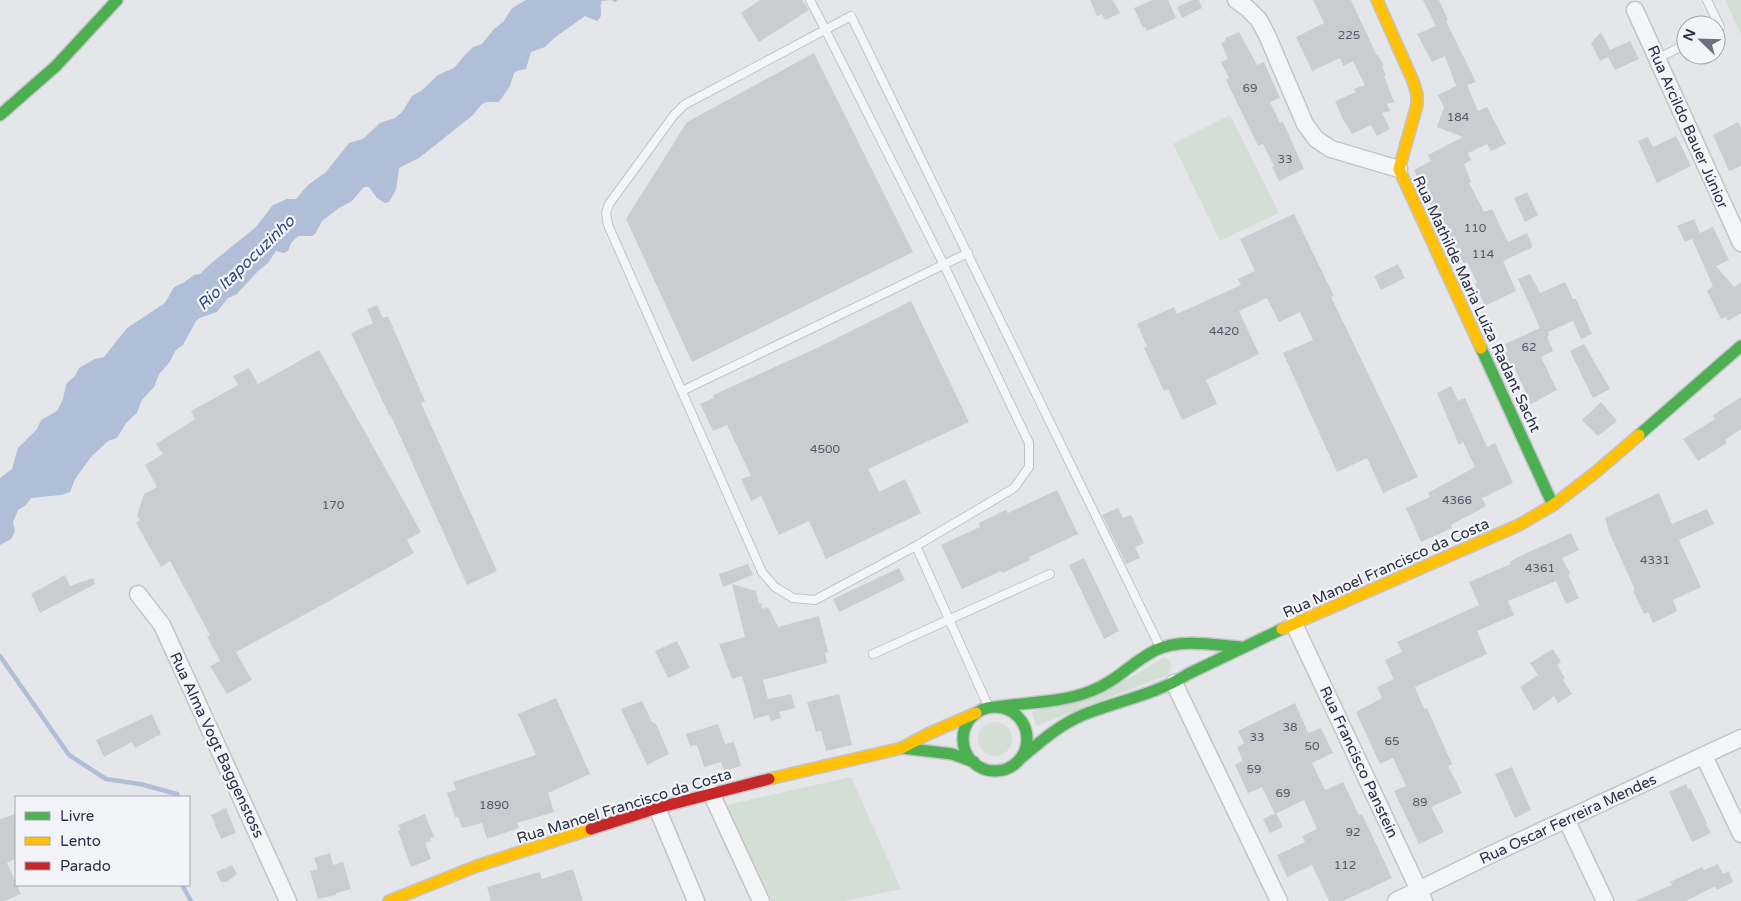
<svg xmlns="http://www.w3.org/2000/svg" width="1741" height="901" font-family="'Varela Round',sans-serif">
	<style>
		.green { fill: #d3ded5 }
		.water { fill: #b1bed7 }
		.lines { fill: none; stroke-linecap: round; stroke-linejoin: round }
		.stream { stroke: #b1bed7; stroke-width: 4.5 }
		.building { fill: #caccd1 }
		.lane-casing { stroke: #c3c4c8; stroke-width: 10 }
		.street-casing { stroke: #c3c4c8; stroke-width: 19 }
		.fast-casing { stroke: #c3c4c8; stroke-width: 14 }
		.slow-casing { stroke: #c3c4c8; stroke-width: 14 }
		.jam-casing { stroke: #c3c4c8; stroke-width: 14 }
		.lane { stroke: #f4f5f7; stroke-width: 8 }
		.street { stroke: #f4f5f7; stroke-width: 16 }
		.fast { stroke: #4caf50; stroke-width: 11 }
		.slow { stroke: #ffc107; stroke-width: 11 }
		.jam { stroke: #c62828; stroke-width: 11 }
		.labels { text-anchor: middle; dominant-baseline: central; stroke-width: 4.5; stroke-linejoin: round; paint-order: stroke }
		.number-label { font-size: 12px; fill: #53586a }
		.street-label { font-size: 15px; fill: #292f46; stroke: #f3f4f9 }
		.water-label { font-size: 16px; font-style: italic; fill: #2e477e; stroke: #f3f4f9 }
	</style>
	<rect width="100%" height="100%" fill="#e5e6ea"/>
	<path class="green" d="M1725,0H1741V34Z
		M1230,115L1279,213L1220,241L1173,144Z
		M1165,657L1170,661L1172,667L1168,675L1036,726L1032,712L1127,679Z
		M978 739a17 17 0 1 1 34 0a17 17 0 1 1-34 0Z
		M851,777L901,889L845,901H772L727,805Z"/>
	<path class="water" d="M526,0H618L615,2L611,0L602,1C598,9 605,15 597,21L585,16L554,38L545,47L531,52L526,69L517,71L514,73L510,86L499,102H486L481,105L473,115L419,158L399,168L396,190L389,202L385,203L377,198L369,187H364L352,201L339,208L322,221L315,234L312,236H298L291,243L288,251L284,253L276,251L268,263L256,273L237,294L228,298L217,312L200,318L196,321L183,345L176,350L169,363L159,374L154,387L142,400L137,413L126,423L117,438L108,441L91,457L75,479L70,492L61,495L31,498L26,505L18,510L13,522L15,531L11,539L0,545V478L12,469L18,448L37,429L41,420L57,411L63,399L66,385L68,382L75,376L79,368L95,359L104,357L127,328L165,303L174,287L183,283L194,275L200,274L209,265L256,227L273,205L287,199H296L308,185L326,172L349,143L363,139L380,123L395,118L402,112L412,96L421,91L438,75L454,68L463,57L473,47L482,44L493,30L504,21L512,8Z"/>
	<g class="lines">
		<path class="stream" d="M0,656L69,755L106,779L140,784L177,794L178,797
			M182,885L191,901"/>
	</g>
	<path class="building" d="M760,0H802L809,10L759,42L741,13Z
		M1090,0H1113L1120,13L1105,20L1102,14L1097,16Z
		M1153,0H1168L1176,18L1147,31L1145,27L1143,28L1134,8Z
		M1193,0H1199L1202,8L1182,18L1177,7Z
		M1313,0H1351L1377,56L1378,55L1384,66L1382,67L1386,75L1384,76L1394,102L1387,104L1390,111L1382,113L1390,129L1377,136L1371,125L1352,134L1343,119L1335,101L1356,92L1354,89L1365,85L1353,61L1343,66L1340,58L1312,71L1296,37L1324,23Z
		M1423,0H1439L1448,20L1446,21L1476,82L1467,85L1478,111L1487,107L1506,144L1491,151L1487,144L1468,153L1471,160L1464,164L1471,182L1469,183L1484,212L1492,209L1508,242L1527,233L1533,247L1503,261L1516,291L1485,306L1475,284L1477,283L1467,262L1464,264L1455,248L1436,205L1431,207L1414,170L1431,161L1428,155L1463,137L1437,127L1444,107L1438,95L1456,86L1445,56L1432,62L1417,34L1436,26Z
		M1239,32L1257,65L1264,62L1280,98L1270,102L1280,123L1283,122L1304,169L1279,181L1272,167L1274,166L1263,144L1258,146L1226,80L1229,78L1221,62L1228,59L1221,43L1226,40L1225,38Z
		M1601,32L1610,50L1630,41L1639,59L1615,70L1608,57L1600,61L1591,43Z
		M814,53L913,252L692,362L626,219L687,122Z
		M1738,122L1741,128V166L1729,171L1713,135Z
		M1676,136L1691,166L1657,183L1638,141L1648,137L1653,147Z
		M1527,192L1538,215L1525,222L1514,198Z
		M1294,214L1334,296L1331,297L1418,477L1383,493L1367,458L1337,472L1283,353L1313,340L1300,312L1279,322L1267,298L1239,311L1259,354L1206,380L1217,404L1182,420L1168,389L1164,391L1144,348L1147,346L1137,324L1174,307L1177,314L1241,285L1238,279L1255,271L1240,239Z
		M1694,219L1700,233L1713,227L1729,260L1716,266L1734,287L1741,282V313L1728,321L1726,317L1721,319L1707,291L1713,286L1692,239L1685,242L1677,226Z
		M1398,264L1405,278L1381,290L1374,276Z
		M1530,274L1540,293L1565,282L1573,299H1576L1592,334L1581,339L1573,321L1548,332L1549,336L1547,337L1553,351L1541,357L1557,390L1531,404L1514,367H1511L1505,353L1508,351L1505,344L1540,328L1518,279Z
		M911,301L969,422L868,469L879,492L905,479L921,513L826,559L809,521L779,535L761,496L751,501L741,479L751,476L727,425L713,431L700,404L714,398L713,395L817,348Z
		M377,305L383,318L388,316L425,401L421,403L497,571L467,585L391,416L389,415L351,333L373,323L367,309Z
		M1584,344L1610,389L1593,398L1570,351Z
		M319,350L421,532L407,540L414,553L313,610L236,652L252,680L227,694L210,666L220,661L207,636L210,635L170,561L161,567L136,523L140,520L137,516L144,494L157,487L145,465L163,454L156,444L195,419L191,411L238,385L233,376L249,368L258,384Z
		M1451,386L1458,401L1465,398L1487,447L1495,443L1513,483L1482,498L1486,506L1451,525L1452,528L1421,542L1406,508L1430,497L1428,493L1475,467L1463,442L1459,445L1437,393Z
		M1741,397V429L1725,440L1727,443L1698,461L1683,439L1715,419L1713,415Z
		M1601,402L1617,421L1598,436L1582,420Z
		M1057,490L1078,534L1029,557L1030,560L1003,573L1001,571L962,589L941,545L980,527L979,523L1006,510L1008,513Z
		M1659,493L1672,524L1707,509L1714,524L1679,540L1701,587L1673,600L1677,611L1653,623L1648,612L1644,614L1633,591L1635,590L1609,532L1605,518Z
		M1118,508L1123,518L1131,515L1144,543L1135,547L1140,558L1126,564L1102,515Z
		M1571,533L1579,550L1562,558L1570,573L1568,574L1579,598L1566,604L1556,581L1508,601L1514,615L1477,631L1487,654L1415,687L1424,709L1427,708L1452,764L1448,766L1462,793L1431,807L1444,832L1419,844L1394,791L1406,786L1393,758L1380,764L1356,712L1382,698L1377,687L1394,679L1385,660L1402,652L1397,642L1479,605L1469,582L1511,564L1510,562L1516,558Z
		M1084,558L1119,631L1104,639L1069,565Z
		M748,564L753,575L723,587L719,574Z
		M899,568L905,580L839,612L833,599Z
		M65,575L70,586L93,578L95,584L40,613L31,594Z
		M732,584L756,591L759,604L761,603L762,609L768,607L778,627L819,616L828,652L825,653L827,663L763,680L768,699L791,694L795,708L779,712L781,718L771,721L769,715L754,719L742,676L732,679L719,644L745,637Z
		M677,641L690,668L668,678L655,651Z
		M1553,649L1561,662L1557,665L1565,678L1563,680L1572,694L1558,703L1554,696L1534,711L1520,687L1538,675L1530,663Z
		M839,694L852,745L826,751L821,731L816,732L807,702Z
		M556,698L590,774L548,793L554,812L517,823L519,828L487,839L482,823L462,828L458,817H455L447,793L456,790L453,782L536,755L518,714Z
		M642,701L652,722L656,724L669,754L647,765L621,709Z
		M1295,703L1308,733L1321,728L1333,753L1312,763L1325,790L1343,782L1359,815L1362,814L1392,878L1343,901H1329L1312,865L1287,877L1277,855L1305,842L1302,836L1317,829L1304,800L1275,814L1262,787L1248,793L1235,765L1243,761L1237,747L1244,743L1238,731Z
		M152,714L161,734L135,748L132,742L104,757L96,740Z
		M718,724L725,744L734,742L741,766L724,771L721,762L704,767L697,745L690,746L686,734Z
		M1512,767L1531,810L1515,818L1495,774Z
		M1686,784L1688,789L1690,788L1707,823L1706,825L1711,833L1692,842L1669,792Z
		M226,808L236,833L221,839L211,815Z
		M1276,813L1283,827L1270,833L1263,819Z
		M16,814V858L7,863L21,894L4,901H0V819Z
		M425,814L434,837L430,838L431,841L425,843L431,859L411,867L398,831L401,830L398,825Z
		M330,853L333,865L343,862L351,889L336,893V895L318,899L310,871L318,869L314,858Z
		M1718,864L1723,874L1729,871L1733,882L1717,890L1715,886L1686,901H1635L1672,885L1670,882L1702,867L1704,870Z
		M232,865L237,874L227,882H221L216,872Z
		M573,869L583,901H491L487,887L540,872L542,879Z"/>
	<g class="lines">
		<defs>
			<path id="lane" d="M810,0L825,29L944,265L1029,443V467L1014,488L916,546L815,600L793,598L775,587L762,572L608,225L606,213L609,204L674,115L684,105L851,16L1160,647
				M1707,0L1720,27L1716,29
				M1657,59L1686,44
				M682,391L968,253
				M916,546L989,708
				M873,654L1050,574"/>
			<path id="street" d="M1236,0L1247,8L1259,20L1267,35L1305,124L1316,139L1331,149L1399,169
				M1635,10L1741,243
				M138,594L162,625L288,901
				M1294,624L1424,901
				M1174,683L1279,901
				M1704,756L1741,834
				M711,793L761,901
				M657,808L696,901
				M1566,819L1605,901
				M1396,901L1492,854L1741,738"/>
			<path id="fast" d="M0,115L56,66L117,0
				M1481,348L1553,505
				M1639,435L1741,346
				M996,707C1027,702 1061,703 1091,691C1116,682 1133,661 1156,650C1181,638 1214,645 1240,647
				M963 739a32 32 0 1 1 64 0a32 32 0 1 1-64 0Z
				M902,748L952,754L974,762
				M1020,759C1040,742 1059,725 1083,715C1118,701 1157,694 1188,674L1282,629"/>
			<path id="slow" d="M1377,0L1413,81L1417,94V105L1399,169L1481,348
				M1282,629L1519,525L1553,505L1596,472L1639,435
				M769,779L902,748L928,734L976,713
				M389,901L477,866L591,829"/>
			<path id="jam" d="M591,829L657,808L769,779"/>
		</defs>
		<use href="#lane" class="lane-casing"/>
		<use href="#street" class="street-casing"/>
		<use href="#fast" class="fast-casing"/>
		<use href="#slow" class="slow-casing"/>
		<use href="#jam" class="jam-casing"/>
		<use href="#lane" class="lane"/>
		<use href="#street" class="street"/>
		<use href="#fast" class="fast"/>
		<use href="#slow" class="slow"/>
		<use href="#jam" class="jam"/>
	</g>
	<g class="labels">
		<g class="number-label">
			<text x="1349" y="35">225</text>
			<text x="1250" y="88">69</text>
			<text x="1458" y="117">184</text>
			<text x="1285" y="159">33</text>
			<text x="1475" y="228">110</text>
			<text x="1483" y="254">114</text>
			<text x="1224" y="331">4420</text>
			<text x="1529" y="347">62</text>
			<text x="825" y="449">4500</text>
			<text x="1457" y="500">4366</text>
			<text x="333" y="505">170</text>
			<text x="1655" y="560">4331</text>
			<text x="1540" y="568">4361</text>
			<text x="1290" y="727">38</text>
			<text x="1257" y="737">33</text>
			<text x="1392" y="741">65</text>
			<text x="1312" y="746">50</text>
			<text x="1254" y="769">59</text>
			<text x="1283" y="793">69</text>
			<text x="1420" y="802">89</text>
			<text x="494" y="805">1890</text>
			<text x="1353" y="832">92</text>
			<text x="1345" y="865">112</text>
		</g>
		<g class="street-label">
			<text transform="translate(1688 127) rotate(66)">Rua Arcildo Bauer Júnior</text>
			<text transform="translate(1477 304) rotate(65)">Rua Mathilde Maria Luíza Radant Sacht</text>
			<text transform="translate(1386 568) rotate(-24)">Rua Manoel Francisco da Costa</text>
			<text transform="translate(217 745) rotate(65)">Rua Alma Vogt Baggenstoss</text>
			<text transform="translate(1359 762) rotate(65)">Rua Francisco Panstein</text>
			<text transform="translate(624 806) rotate(-17)">Rua Manoel Francisco da Costa</text>
			<text transform="translate(1568 819) rotate(-25)">Rua Oscar Ferreira Mendes</text>
		</g>
		<g class="water-label">
			<text transform="translate(246 263) rotate(-44)">Rio Itapocuzinho</text>
		</g>
	</g>
	<rect x="15" y="796" width="175" height="90" fill="#f3f4f9" stroke="#a2a5b1"/>
	<rect x="25" y="812" width="25" height="8" fill="#4caf50" stroke="#a2a5b1"/>
	<text x="60" y="821" font-size="15" fill="#292f46">Livre</text>
	<rect x="25" y="837" width="25" height="8" fill="#ffc107" stroke="#a2a5b1"/>
	<text x="60" y="846" font-size="15" fill="#292f46">Lento</text>
	<rect x="25" y="862" width="25" height="8" fill="#c62828" stroke="#a2a5b1"/>
	<text x="60" y="871" font-size="15" fill="#292f46">Parado</text>
	<g transform="translate(1701 40) rotate(293)"><circle r="24" fill="#f3f4f9" stroke="#a2a5b1"/>
	<path d="M0-4L9 19L0 12L-9 19Z" fill="#6b6f7f"/>
	<text y="-8" font-size="14" font-weight="bold" text-anchor="middle" fill="#292f46">N</text>
	</g>
</svg>
